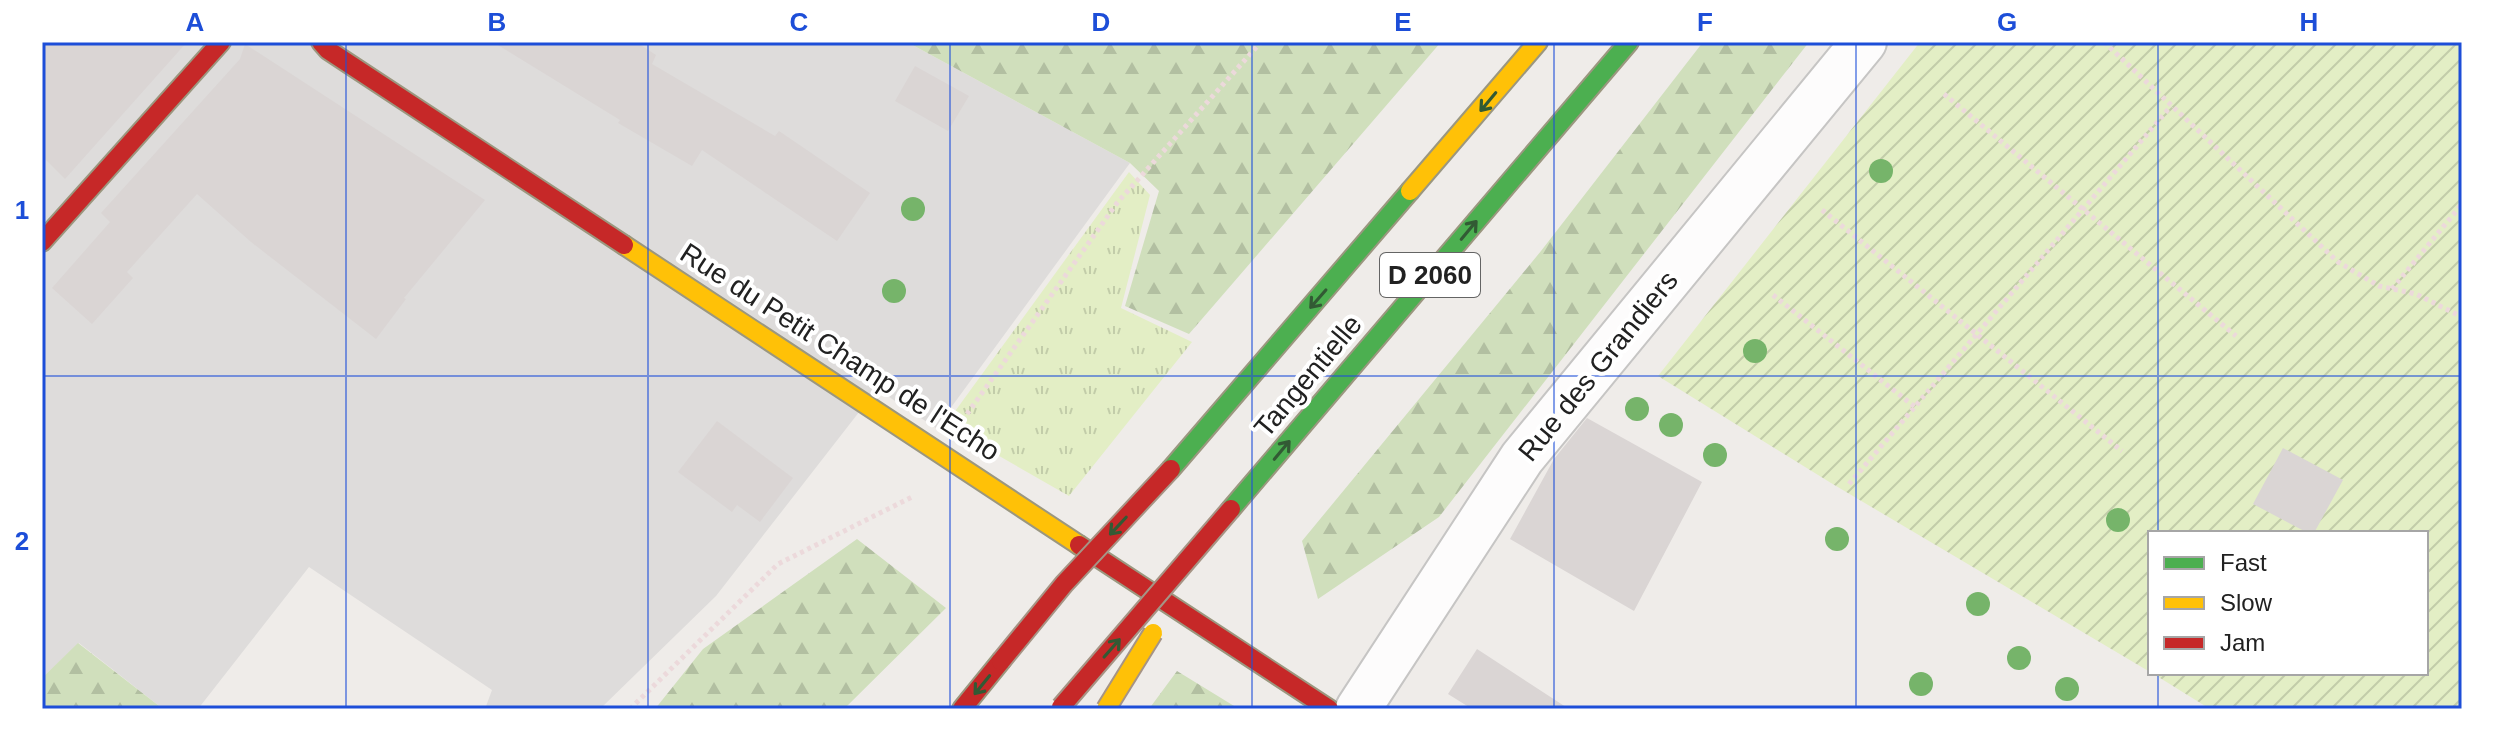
<svg xmlns="http://www.w3.org/2000/svg" width="2504" height="751" font-family="Arial,sans-serif">
	<style>
		.residential { fill: #dedcdb }
		.grass { fill: url(#grass-tufts) }
		.forest { fill: url(#forest-firs) }
		.garden { fill: url(#garden-furrows) }
		.building { fill: #dad5d4 }
		.lines { fill: none; stroke-linecap: round; stroke-linejoin: round }
		.street-casing { stroke: #c6c5c4; stroke-width: 48 }
		.fast-casing { stroke: #9b977f; stroke-width: 22 }
		.slow-casing { stroke: #9b977f; stroke-width: 22 }
		.jam-casing { stroke: #9b977f; stroke-width: 22 }
		.path { stroke: #ecd9db; stroke-width: 5; stroke-dasharray: 4 4; stroke-linecap: butt }
		.street { stroke: #fdfcfc; stroke-width: 44 }
		.fast { stroke: #4caf50; stroke-width: 18 }
		.slow { stroke: #ffc107; stroke-width: 18 }
		.jam { stroke: #c62828; stroke-width: 18 }
		.slow-bridge-casing { stroke: #a69485; stroke-width: 22; stroke-linecap: butt }
		.jam-bridge-casing { stroke: #a69485; stroke-width: 22; stroke-linecap: butt }
		.slow-bridge { stroke: #ffc107; stroke-width: 18 }
		.jam-bridge { stroke: #c62828; stroke-width: 18 }
		.tree { fill: #76b46a }
		.oneway { stroke: #325a34 }
		.grid { fill: none; stroke: #1d4ed8; stroke-width: 2; stroke-opacity: 0.55 }
		.labels { text-anchor: middle; dominant-baseline: central; stroke-width: 8; stroke-linejoin: round; paint-order: stroke }
		.shield { fill: #fff; stroke: #646464; stroke-width: 2 }
		.shield-label { font-size: 26px; font-weight: bold; fill: #212121 }
		.street-label { font-size: 28px; fill: #212121; stroke: #fff }
		.neatline { fill: none; stroke: #1d4ed8; stroke-width: 3 }
		.grid-label { font-size: 26px; text-anchor: middle; font-weight: bold; fill: #1d4ed8 }
	</style>
	<defs>
		<pattern id="grass-tufts" width="24" height="20" patternUnits="userSpaceOnUse" patternTransform="scale(2)"><rect width="24" height="20" fill="#e3eec5"/><path d="M3 7l-1-3M5 7V3M7 7l1-3M15 17l-1-3M17 17v-4M19 17l1-3" fill="none" stroke="#c2cca9"/></pattern>
		<pattern id="forest-firs" width="22" height="20" patternUnits="userSpaceOnUse" patternTransform="scale(2)"><rect width="22" height="20" fill="#d0dfbc"/><path d="M5 1l3.5 6h-7zM16 11l3.5 6h-7z" fill="#b2bfa1"/></pattern>
		<pattern id="garden-furrows" width="10" height="10" patternUnits="userSpaceOnUse" patternTransform="scale(2)"><rect width="10" height="10" fill="#e3eec5"/><path d="M-1 1l2-2M0 10L10 0M9 11l2-2" fill="none" stroke="#c2cca9"/></pattern>
	</defs>
	<rect width="100%" height="100%" fill="#efece9"/>
	<path class="residential" d="M42,42H907L1130,163L936,428L877,389L716,596L600,709H485L492,690L309,567L198,709H163L79,643L42,678Z"/>
	<path class="grass" d="M1129,172L1150,195L1121,308L1192,342L1069,496L945,425Z"/>
	<path class="forest" d="M907,42H1441L1189,334L1125,306L1159,191L1130,163Z
		M1703,42H1809L1439,517L1318,599L1302,541L1541,251Z
		M857,539L946,608L844,709H655L703,649Z
		M78,643L163,709H42V678Z
		M1177,671L1239,709H1149Z"/>
	<path class="garden" d="M1920,42H2462V709H2210L2152,673H2426V533H2150V672L1831,483L1658,376Z"/>
	<path class="building" d="M42,42H187L65,179L42,156Z
		M493,42H636L656,55L652,64L775,136L779,131L870,193L837,241L702,150L692,166L618,123L620,120Z
		M245,44L485,200L404,298L406,299L376,339L251,242L197,194L127,272L133,278L92,324L52,288L110,222L101,213L240,59Z
		M915,66L969,96L948,131L895,101Z
		M1587,418L1702,482L1634,611L1510,539L1554,459Z
		M717,421L793,478L760,522L737,505L732,512L678,472Z
		M2283,448L2343,480L2314,533H2308L2253,504Z
		M1477,649L1569,709H1472L1448,694Z"/>
	<g class="lines">
		<defs>
			<path id="street" d="M1358,709L1522,458L1864,42"/>
			<path id="fast" d="M1171,469L1410,191
				M1231,509L1629,42"/>
			<path id="slow" d="M1410,191L1538,42
				M624,245L1079,545"/>
			<path id="jam" d="M321,42L328,50L624,245
				M42,242L221,42
				M1079,545L1329,709
				M962,709L1001,661"/>
		</defs>
		<use href="#street" class="street-casing"/>
		<use href="#fast" class="fast-casing"/>
		<use href="#slow" class="slow-casing"/>
		<use href="#jam" class="jam-casing"/>
		<path class="path" d="M2104,42L2338,262L2379,286L2416,294L2462,317
			M1944,94L2236,336
			M1822,210L2122,451
			M2392,289L2462,204
			M1773,295L1915,407
			M967,414L1117,203L1261,42
			M1849,484L2171,106
			M630,709L778,564L914,496"/>
		<use href="#street" class="street"/>
		<use href="#fast" class="fast"/>
		<use href="#slow" class="slow"/>
		<use href="#jam" class="jam"/>
		<defs>
			<path id="slow-bridge" d="M1106,709L1153,633"/>
			<path id="jam-bridge" d="M1001,661L1064,584L1171,469
				M1061,707L1231,509"/>
		</defs>
		<use href="#slow-bridge" class="slow-bridge-casing"/>
		<use href="#jam-bridge" class="jam-bridge-casing"/>
		<use href="#slow-bridge" class="slow-bridge"/>
		<use href="#jam-bridge" class="jam-bridge"/>
	</g>
	<g class="tree">
		<circle cx="1881" cy="171" r="12"/>
		<circle cx="913" cy="209" r="12"/>
		<circle cx="894" cy="291" r="12"/>
		<circle cx="1755" cy="351" r="12"/>
		<circle cx="1637" cy="409" r="12"/>
		<circle cx="1671" cy="425" r="12"/>
		<circle cx="1715" cy="455" r="12"/>
		<circle cx="2118" cy="520" r="12"/>
		<circle cx="1837" cy="539" r="12"/>
		<circle cx="1978" cy="604" r="12"/>
		<circle cx="2019" cy="658" r="12"/>
		<circle cx="1921" cy="684" r="12"/>
		<circle cx="2067" cy="689" r="12"/>
	</g>
	<defs><path id="oneway-shaft" d="M-6 0H5M1.5-3L5.5 0L1.5 3" fill="none" stroke-width="1.6" stroke-linecap="round" stroke-linejoin="round" transform="scale(2)"/></defs>
	<g class="oneway">
		<use href="#oneway-shaft" transform="translate(1488 102) rotate(130)"/>
		<use href="#oneway-shaft" transform="translate(1469 230) rotate(-50)"/>
		<use href="#oneway-shaft" transform="translate(1318 299) rotate(131)"/>
		<use href="#oneway-shaft" transform="translate(1282 450) rotate(-50)"/>
		<use href="#oneway-shaft" transform="translate(1118 526) rotate(133)"/>
		<use href="#oneway-shaft" transform="translate(1112 648) rotate(-49)"/>
		<use href="#oneway-shaft" transform="translate(982 685) rotate(129)"/>
	</g>
	<path class="grid" d="M346,42V709M648,42V709M950,42V709M1252,42V709M1554,42V709M1856,42V709M2158,42V533M42,376H2462M2158,673V709"/>
	<g class="labels">
		<rect class="shield" x="1380" y="253" width="100" height="44" rx="6"/>
		<g class="shield-label">
			<text x="1430" y="275">D 2060</text>
		</g>
		<g class="street-label">
			<text transform="translate(840 352) rotate(33)">Rue du Petit Champ de l'Echo</text>
			<text transform="translate(1598 366) rotate(-51)">Rue des Grandiers</text>
			<text transform="translate(1308 376) rotate(-50)">Tangentielle</text>
		</g>
	</g>
	<rect width="2504" height="751" fill="none" stroke="#ffffff" stroke-width="88"/>
	<rect x="2148" y="531" width="280" height="144" fill="#ffffff" stroke="#a6a6a6" stroke-width="2"/>
	<rect x="2164" y="557" width="40" height="12" fill="#4caf50" stroke="#a6a6a6" stroke-width="2"/>
	<text x="2220" y="571" font-size="24" fill="#212121">Fast</text>
	<rect x="2164" y="597" width="40" height="12" fill="#ffc107" stroke="#a6a6a6" stroke-width="2"/>
	<text x="2220" y="611" font-size="24" fill="#212121">Slow</text>
	<rect x="2164" y="637" width="40" height="12" fill="#c62828" stroke="#a6a6a6" stroke-width="2"/>
	<text x="2220" y="651" font-size="24" fill="#212121">Jam</text>
	<rect x="44" y="44" width="2416" height="663" class="neatline"/>
	<g class="grid-label">
		<text x="195" y="31">A</text>
		<text x="497" y="31">B</text>
		<text x="799" y="31">C</text>
		<text x="1101" y="31">D</text>
		<text x="1403" y="31">E</text>
		<text x="1705" y="31">F</text>
		<text x="2007" y="31">G</text>
		<text x="2309" y="31">H</text>
		<text x="22" y="219">1</text>
		<text x="22" y="550">2</text>
	</g>
</svg>
